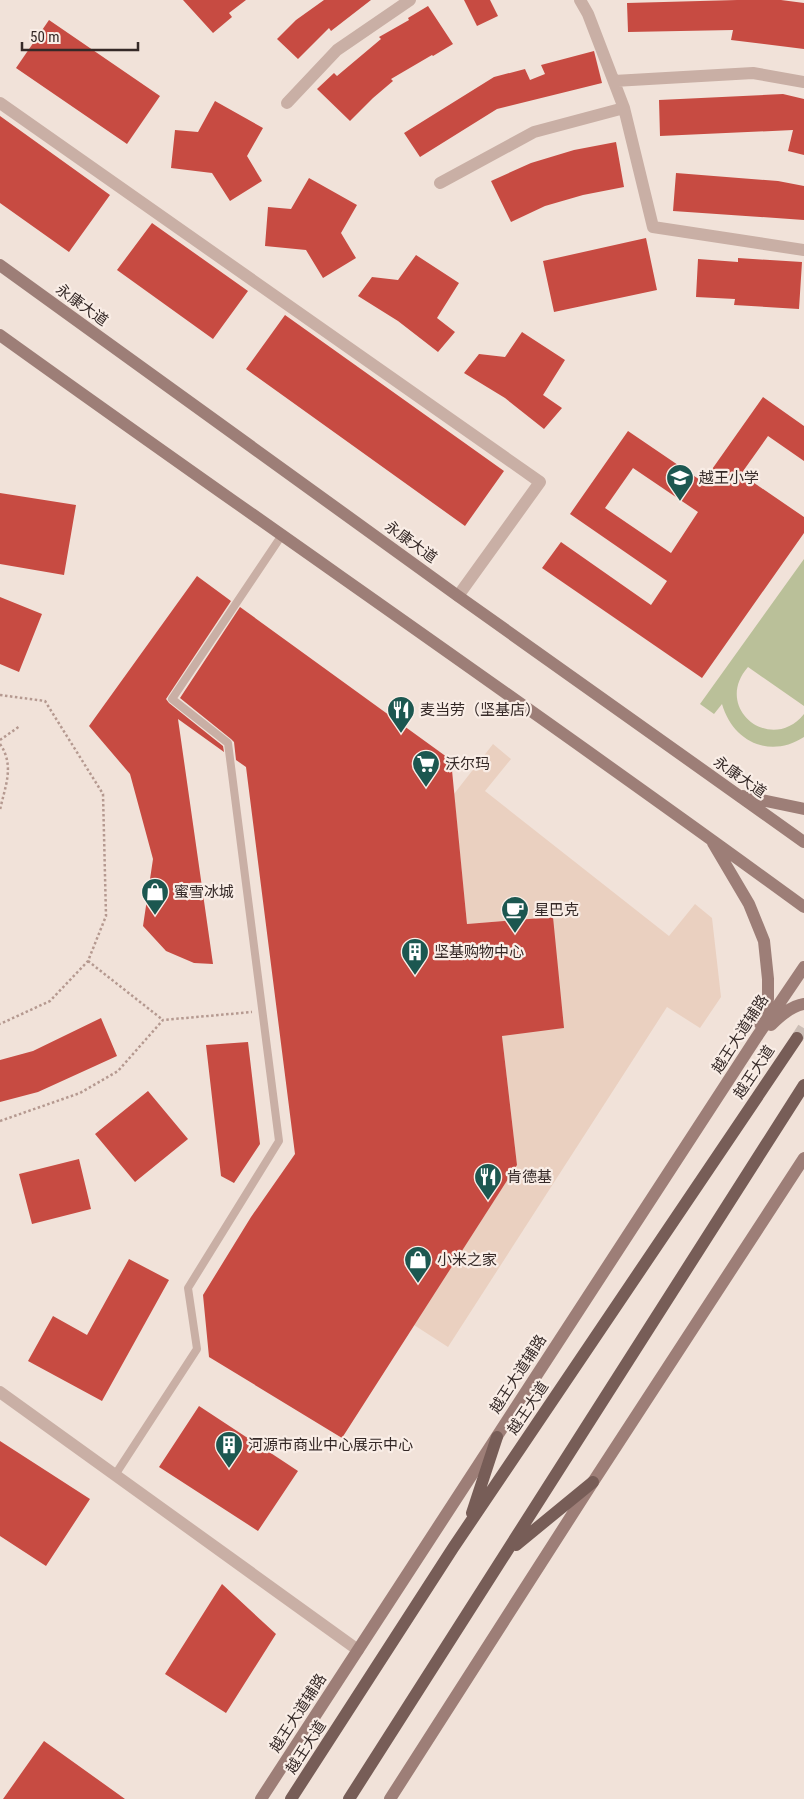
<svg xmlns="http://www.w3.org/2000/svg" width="804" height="1799" font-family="'Roboto Condensed','Noto Sans SC',sans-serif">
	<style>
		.green { fill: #bac099 }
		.plaza { fill: #ead0c0 }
		.building { fill: #c74b42; fill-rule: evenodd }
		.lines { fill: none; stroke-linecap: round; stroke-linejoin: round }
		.primary-tunnel { stroke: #cbbdb5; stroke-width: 12; stroke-dasharray: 12 6; stroke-linecap: butt }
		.path { stroke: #b59990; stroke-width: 2.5; stroke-dasharray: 2.5 2.5; stroke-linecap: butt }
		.service { stroke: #c9afa5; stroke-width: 8 }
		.minor { stroke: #c9afa5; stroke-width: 12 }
		.secondary { stroke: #9d7e77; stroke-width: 12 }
		.primary { stroke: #775d57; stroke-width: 12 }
		.labels { text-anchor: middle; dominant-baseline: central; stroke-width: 4.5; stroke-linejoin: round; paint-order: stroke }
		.street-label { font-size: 15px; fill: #352927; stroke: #f9ede6 }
		.poi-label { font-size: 15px; fill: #352927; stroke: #f9ede6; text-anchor: start }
	</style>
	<rect width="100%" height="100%" fill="#f1e2d9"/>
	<path class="green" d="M804,559V706L748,667C712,708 771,755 804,714V737C770,759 733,742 722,704L714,714L700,704Z"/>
	<path class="plaza" d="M493,744L511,759L485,791L669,936L695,904L712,918L721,997L700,1028L667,1007L448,1347L414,1325L517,1165L502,1036L553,917L467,924L454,794Z"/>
	<path class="building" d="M183,0H246L229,13L232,17L213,33Z
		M324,0H371L331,31L329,28L298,59L277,39L296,20Z
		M464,0H490L498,16L477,26Z
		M737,0H781L804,3V49L731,40L733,30L628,32L627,3Z
		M428,6L453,44L433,56L432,55L391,79L393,81L373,98L350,121L317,89L334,73L337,76L381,39L379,37L409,20L408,18Z
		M49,20L160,96L127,144L16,68Z
		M594,51L602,83L497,109L420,157L404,133L494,77L525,69L530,80L545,74L541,65Z
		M783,94L804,99V155L788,151L793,130L660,136L659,100Z
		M215,101L263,128L247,156L262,181L230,201L212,173L171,168L175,130L198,132Z
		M0,116L110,195L69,252L0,203Z
		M616,142L624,187L583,195L545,206L511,222L491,181L531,163L574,150Z
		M676,173L778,181L804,186V220L673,211Z
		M309,178L357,205L341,233L356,258L323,278L306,250L265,246L268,207L291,209Z
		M152,223L248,291L213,339L117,270Z
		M646,238L657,290L554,312L543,261Z
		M416,255L459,283L437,318L455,332L438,352L398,321L358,296L372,277L398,280Z
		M738,258L802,262L799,309L734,305L735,299L696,297L698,259L738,262Z
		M285,315L504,471L465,526L246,369Z
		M522,332L565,360L543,395L562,408L544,429L505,398L464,373L479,354L505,357Z
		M763,397L804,426V461L768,436L741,474L804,517V533L702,678L542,568L561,542L651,605L667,581L570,514L628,431L703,482ZM633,468L698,512L671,553L605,508Z
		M0,493L76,505L64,575L0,564Z
		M197,576L231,601L166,699L169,703L223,746L224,752L178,719L213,964L194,963L166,951L143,926L153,859L130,774L89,726Z
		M0,597L42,614L19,672L0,664Z
		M240,607L451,760L467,924L553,917L564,1028L502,1036L517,1165L342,1438L209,1357L203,1295L251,1217L295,1154L246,767L236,760L234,742L231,739L180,698Z
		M101,1018L117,1056L38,1092L0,1102V1060L33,1051Z
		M248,1042L260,1144L234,1183L221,1176L206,1045Z
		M148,1091L188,1139L135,1182L95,1134Z
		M79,1159L91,1209L32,1224L19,1174Z
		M129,1259L169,1280L102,1401L28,1361L53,1316L87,1335Z
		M199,1406L298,1471L258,1531L159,1467Z
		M0,1441L90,1499L46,1566L0,1536Z
		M222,1584L276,1634L226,1713L165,1674Z
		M44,1741L125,1799H3Z"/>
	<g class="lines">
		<path class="primary-tunnel" d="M797,1038L804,1027"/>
		<path class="path" d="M0,695L45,701L103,794L106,916L88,961L50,1001L0,1024
			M0,740L20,726
			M0,744C15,766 5,786 0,810
			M88,961L163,1020
			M0,1121L80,1093L118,1071L163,1020L252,1012"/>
		<path class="service" d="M115,1475L197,1349L188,1288L279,1141L228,743L172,699L282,535"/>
		<path class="minor" d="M580,0L588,14L624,108L653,227L804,250
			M614,81L753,73L804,82
			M0,103L540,482L458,596
			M287,103L337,50L410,0
			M440,183L534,132L624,108
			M0,1392L358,1650"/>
		<path class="secondary" d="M0,265L458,596L804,842
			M0,335C267,527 539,713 804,907
			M743,796L804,809
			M713,843L749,904L764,941L768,979V999L760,1024
			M771,1025C780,1016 791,1006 804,1004
			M261,1799L756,1038L804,967
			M390,1799L593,1482L804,1158"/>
		<path class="primary" d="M472,1513L497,1437
			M516,1545L593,1482
			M291,1799L453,1548L797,1038
			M349,1799L804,1085"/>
	</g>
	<defs>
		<symbol id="school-pin" viewBox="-11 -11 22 30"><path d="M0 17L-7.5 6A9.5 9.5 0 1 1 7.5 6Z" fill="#1c5750" stroke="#f9ede6"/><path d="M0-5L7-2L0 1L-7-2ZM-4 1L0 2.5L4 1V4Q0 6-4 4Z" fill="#fff"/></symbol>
		<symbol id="restaurant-pin" viewBox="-11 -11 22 30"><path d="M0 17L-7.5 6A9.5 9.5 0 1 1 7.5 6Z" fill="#1c5750" stroke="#f9ede6"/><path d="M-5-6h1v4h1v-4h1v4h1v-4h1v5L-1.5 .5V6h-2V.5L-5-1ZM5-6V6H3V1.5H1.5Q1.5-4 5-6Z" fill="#fff"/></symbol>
		<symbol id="supermarket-pin" viewBox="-11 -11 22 30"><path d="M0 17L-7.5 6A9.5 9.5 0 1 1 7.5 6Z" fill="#1c5750" stroke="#f9ede6"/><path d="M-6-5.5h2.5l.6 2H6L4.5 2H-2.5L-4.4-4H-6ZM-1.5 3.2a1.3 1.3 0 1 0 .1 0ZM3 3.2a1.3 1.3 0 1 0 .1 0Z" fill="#fff"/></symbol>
		<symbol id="shop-pin" viewBox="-11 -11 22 30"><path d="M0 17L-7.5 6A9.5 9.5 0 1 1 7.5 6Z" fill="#1c5750" stroke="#f9ede6"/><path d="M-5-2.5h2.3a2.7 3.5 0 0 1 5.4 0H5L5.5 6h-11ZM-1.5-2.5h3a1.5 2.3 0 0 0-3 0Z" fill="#fff"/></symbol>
		<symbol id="cafe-pin" viewBox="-11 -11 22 30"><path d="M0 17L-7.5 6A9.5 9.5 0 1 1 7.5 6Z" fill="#1c5750" stroke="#f9ede6"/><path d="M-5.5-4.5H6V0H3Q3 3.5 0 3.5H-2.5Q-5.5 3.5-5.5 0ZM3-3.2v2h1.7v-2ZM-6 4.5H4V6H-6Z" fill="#fff"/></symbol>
		<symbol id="building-pin" viewBox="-11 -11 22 30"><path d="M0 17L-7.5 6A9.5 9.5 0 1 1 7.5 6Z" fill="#1c5750" stroke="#f9ede6"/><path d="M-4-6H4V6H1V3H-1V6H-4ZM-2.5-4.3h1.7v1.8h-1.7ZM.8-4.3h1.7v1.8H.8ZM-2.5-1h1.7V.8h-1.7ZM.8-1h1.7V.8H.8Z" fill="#fff"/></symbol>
	</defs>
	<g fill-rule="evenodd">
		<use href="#school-pin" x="664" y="462" width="32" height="43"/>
		<use href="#restaurant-pin" x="385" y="694" width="32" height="43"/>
		<use href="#supermarket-pin" x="410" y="748" width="32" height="43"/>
		<use href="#shop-pin" x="139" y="876" width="32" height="43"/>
		<use href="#cafe-pin" x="499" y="894" width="32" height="43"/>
		<use href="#building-pin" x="399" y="936" width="32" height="43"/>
		<use href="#restaurant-pin" x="472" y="1161" width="32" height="43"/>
		<use href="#shop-pin" x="402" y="1244" width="32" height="43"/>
		<use href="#building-pin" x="213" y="1429" width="32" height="43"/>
	</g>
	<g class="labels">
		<g class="street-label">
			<text transform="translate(82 305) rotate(36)">永康大道</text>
			<text transform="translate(411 542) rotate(36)">永康大道</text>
			<text transform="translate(740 777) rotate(35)">永康大道</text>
			<text transform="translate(740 1034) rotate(-57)">越王大道辅路</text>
			<text transform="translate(754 1072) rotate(-56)">越王大道</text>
			<text transform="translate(518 1374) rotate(-57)">越王大道辅路</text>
			<text transform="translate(528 1408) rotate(-56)">越王大道</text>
			<text transform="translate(298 1713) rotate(-57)">越王大道辅路</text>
			<text transform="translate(306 1747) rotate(-57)">越王大道</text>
		</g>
		<g class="poi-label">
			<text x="699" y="478">越王小学</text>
			<text x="420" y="710">麦当劳（坚基店）</text>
			<text x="445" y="764">沃尔玛</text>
			<text x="174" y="892">蜜雪冰城</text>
			<text x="534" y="910">星巴克</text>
			<text x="434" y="952">坚基购物中心</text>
			<text x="507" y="1177">肯德基</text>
			<text x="437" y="1260">小米之家</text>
			<text x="248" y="1445">河源市商业中心展示中心</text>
		</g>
	</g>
	<path d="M22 42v8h116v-8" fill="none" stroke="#352927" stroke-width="2.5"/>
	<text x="30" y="42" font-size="15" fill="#352927" stroke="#f9ede6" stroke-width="4" paint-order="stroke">50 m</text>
</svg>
